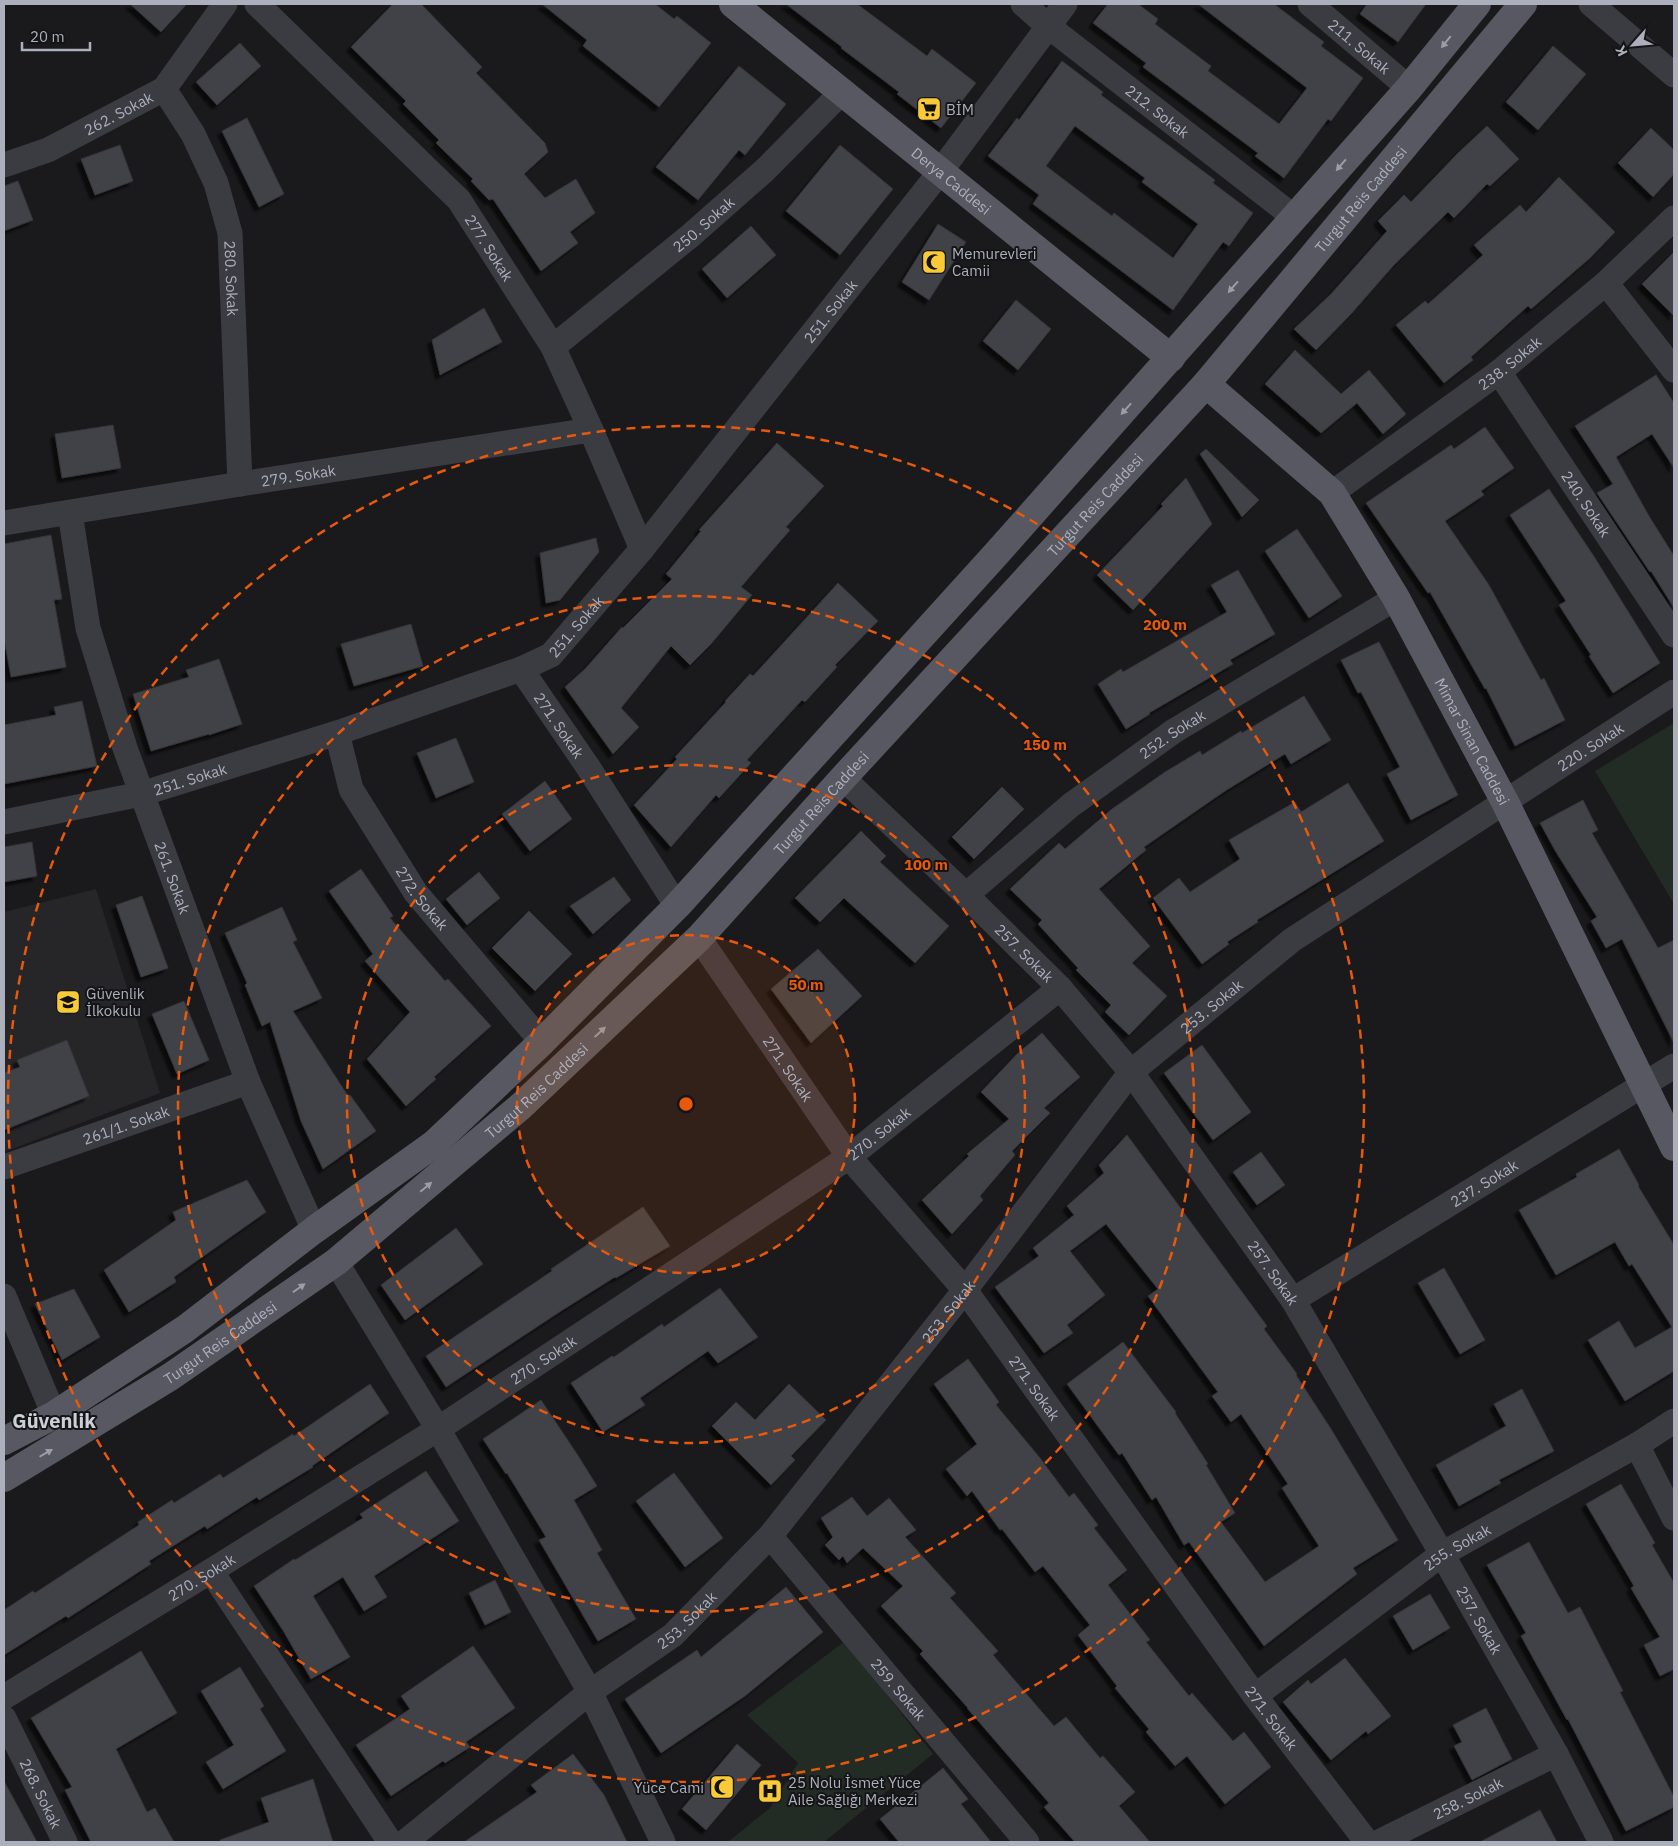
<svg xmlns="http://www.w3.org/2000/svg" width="1678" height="1846" font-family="'IBM Plex Sans',sans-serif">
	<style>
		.built { fill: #262629 }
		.green { fill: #222b24 }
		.building { fill: #414246; stroke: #343438; fill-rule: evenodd; filter: url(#shadow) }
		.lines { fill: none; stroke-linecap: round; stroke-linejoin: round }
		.minor { stroke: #3b3b42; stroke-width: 25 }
		.major { stroke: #575861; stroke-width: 28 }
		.oneway { fill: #9b9eaa }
		.ring { fill: none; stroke: #e8590c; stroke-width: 2.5; stroke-dasharray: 9 6 }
		.labels { text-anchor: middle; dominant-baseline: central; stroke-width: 4; stroke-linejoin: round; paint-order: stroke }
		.street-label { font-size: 15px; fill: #acb0bc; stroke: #151517 }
		.poi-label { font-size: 15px; fill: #acb0bc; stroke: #151517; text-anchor: start }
		.district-label { font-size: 20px; font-weight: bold; fill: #cdcfd8; stroke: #151517 }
		.centre { fill: #e8590c; stroke: #151517; stroke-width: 2.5 }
		.ring-label { font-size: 15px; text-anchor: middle; font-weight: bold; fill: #e8590c; stroke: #151517; stroke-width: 4; stroke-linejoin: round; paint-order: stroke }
	</style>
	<defs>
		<filter id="shadow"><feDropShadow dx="-4.5" dy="4.5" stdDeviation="1" flood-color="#0009"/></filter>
	</defs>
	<rect width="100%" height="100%" fill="#1a1a1c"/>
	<path class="built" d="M96,889L160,1093L4,1152V912Z"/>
	<path class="green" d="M1674,723V904L1595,771Z
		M845,1641L933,1754L824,1842H728L770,1808L798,1763L747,1715Z"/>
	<path class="building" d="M130,4H187L161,32Z
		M393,4H421L482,67L476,73L545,143L548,152L524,174L545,198L576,179L595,213L570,232L578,243L541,271L493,199L489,200L471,181L473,179L436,143L439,140L403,104L406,101L351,47Z
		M542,4H655L674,19L677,16L711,43L659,107L583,46L587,40Z
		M786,4H857L927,56L932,49L976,83L941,128L897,94L899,92L841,48L842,47Z
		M1108,4H1138L1158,19L1155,24L1211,66L1208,71L1279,124L1307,88L1198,4H1274L1324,42L1321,46L1363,78L1331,121L1328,119L1284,178L1255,156L1258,153L1143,67L1146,63L1093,23Z
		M1367,4H1426L1398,42L1360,14Z
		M240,43L261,66L217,105L196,82Z
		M1553,46L1586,74L1538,130L1506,102Z
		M1062,61L1103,92L1101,95L1215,180L1213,183L1253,213L1229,246L1223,242L1173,310L1033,204L1039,195L988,156L1017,118L1019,120ZM1075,126L1145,178L1142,182L1198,224L1173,258L1114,213L1112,216L1046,166Z
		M739,66L786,104L745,155L739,150L698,200L656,167Z
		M247,118L284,194L259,207L222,131Z
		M1487,126L1519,159L1490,186L1487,184L1454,218L1448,212L1393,266L1351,314L1316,350L1294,329L1331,294L1387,231L1378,221L1404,195L1411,202L1458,153Z
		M1651,128L1674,150V174L1653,197L1618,163Z
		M120,145L133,181L95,195L81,159Z
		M840,145L893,189L840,255L786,211Z
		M1559,177L1615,232L1590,258L1531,309L1528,306L1471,357L1473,360L1444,383L1396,325L1425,301L1428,304L1483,255L1474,245L1520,205L1526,212Z
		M18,181L33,220L4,231V186Z
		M938,224L966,242L929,300L902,282Z
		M751,226L776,255L727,298L702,269Z
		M1674,252V316L1642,284Z
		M1016,300L1051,329L1018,370L983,341Z
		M484,308L502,342L440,375L432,340Z
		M1295,350L1341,394L1369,370L1406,414L1383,434L1357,403L1321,433L1265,384Z
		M1656,375L1674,403V468L1652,434L1616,457L1649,516L1674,556V608L1651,571L1650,572L1597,493L1613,484L1575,426Z
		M113,425L121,468L62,478L55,434Z
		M1485,427L1514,468L1481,491L1484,495L1445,521L1489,585L1541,680L1544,678L1565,720L1515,746L1486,688L1485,689L1430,592L1428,593L1366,503L1451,445L1454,449Z
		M777,443L824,486L786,527L790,530L741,587L752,595L711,644L690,665L671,646L621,708L639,727L613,754L565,687L585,669L622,627L623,628L672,579L666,574L701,531L699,530Z
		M1206,449L1259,500L1242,517L1200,454Z
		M1186,478L1212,524L1133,610L1097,575L1163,506L1161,504Z
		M1549,489L1595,558L1660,663L1613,693L1589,656L1591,655L1559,605L1566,601L1510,515Z
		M1297,529L1342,596L1309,618L1265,551Z
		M51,535L62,599L54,600L66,667L11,677L4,638V544Z
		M596,538L599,552L560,600L546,603L540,553Z
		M1238,570L1275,634L1230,660L1233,664L1149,713L1150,714L1126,729L1098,684L1121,669L1123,672L1227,612L1211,585Z
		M838,583L878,621L835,665L837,667L805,702L802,700L747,760L751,763L719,798L716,795L671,847L634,805L677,759L675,757L726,702L725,701L750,674L753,676Z
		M411,624L423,666L354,686L341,644Z
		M1379,642L1458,795L1411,820L1387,774L1400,767L1361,692L1358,693L1341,660Z
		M219,659L242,724L209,735V734L151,751L133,694L189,677L186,670Z
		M1304,696L1331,740L1291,764L1285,754L1225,791L1144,847L1146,850L1099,889L1150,946L1132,963L1167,996L1129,1035L1105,1012L1111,1005L1076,970L1078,968L1038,924L1042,920L1010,889L1059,843L1065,849L1112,809L1165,772L1200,751L1202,755L1241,731L1242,733Z
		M82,701L97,766L4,784V725L56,715L54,707Z
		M456,738L474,782L436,798L417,753Z
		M545,781L572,819L530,851L502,814Z
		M1348,783L1384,841L1257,920L1258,922L1227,942L1229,944L1202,964L1153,898L1179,878L1190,892L1240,859L1229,840L1295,802L1301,812Z
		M1002,787L1024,809L974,859L952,837Z
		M1583,800L1598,830L1592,833L1658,948L1674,940V1043L1622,939L1606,948L1591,921L1597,917L1556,852L1540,823Z
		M861,831L886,856L880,862L949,926L915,963L844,898L820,922L795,898Z
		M32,842L37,876L4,882V847Z
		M361,869L393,916L390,918L445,981L448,979L491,1026L434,1077L436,1079L406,1106L367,1059L410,1012L365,961L373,954L329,891Z
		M479,872L500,898L467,925L446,899Z
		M614,877L631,900L593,934L570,906Z
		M142,896L168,968L141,977L116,905Z
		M282,907L297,940L293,942L322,998L293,1011L348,1096L350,1095L376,1131L323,1169L301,1121L270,1022L262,1026L245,985L247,983L225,933Z
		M529,911L572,954L535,991L492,948Z
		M818,949L862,996L811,1043L771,989Z
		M184,1001L209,1060L177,1074L152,1014Z
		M1042,1033L1080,1077L1044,1108L1050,1113L1012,1151L1015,1155L980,1196L983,1200L952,1234L922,1200L969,1156L967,1154L1009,1119L981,1092L1017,1054Z
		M67,1040L89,1096L4,1130V1073L20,1067L17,1060Z
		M1202,1045L1251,1112L1213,1140L1164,1073Z
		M1127,1135L1267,1326L1264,1329L1297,1374L1296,1375L1331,1429L1398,1540L1353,1568L1357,1574L1264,1646L1189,1542L1184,1545L1156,1497L1152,1500L1122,1453L1119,1455L1067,1384L1123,1342L1176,1412L1175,1413L1208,1464L1206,1465L1235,1513L1221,1522L1265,1582L1319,1546L1282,1488L1288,1484L1241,1414L1231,1422L1212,1396L1218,1392L1148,1296L1158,1289L1106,1224L1070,1251L1105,1295L1067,1325L1073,1333L1044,1353L995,1287L1039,1256L1033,1248L1074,1215L1067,1206L1104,1173L1099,1165Z
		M1619,1149L1639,1185L1638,1186L1674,1245V1371L1625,1401L1588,1340L1619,1321L1635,1348L1672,1327L1632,1264L1629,1266L1615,1242L1556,1275L1519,1210L1577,1177L1576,1174Z
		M1261,1152L1285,1185L1257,1205L1233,1172Z
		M247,1180L266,1212L174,1277L176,1282L129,1312L104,1270L176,1220L173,1212Z
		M643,1207L670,1246L616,1278L615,1277L561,1311L446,1387L426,1356L552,1271L551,1269Z
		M456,1228L483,1264L405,1320L381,1285Z
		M1444,1268L1485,1340L1460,1354L1418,1283Z
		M720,1288L758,1337L718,1363L708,1351L640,1398L645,1405L603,1432L571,1383L612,1356L614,1357L662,1324L664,1327Z
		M74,1289L100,1337L62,1360L35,1304Z
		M968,1359L999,1402L996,1405L1040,1458L1069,1497L1074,1493L1098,1525L1094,1528L1127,1570L1108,1585L1150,1640L1146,1642L1189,1696L1192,1693L1233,1741L1244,1732L1271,1767L1225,1804L1187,1756L1175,1766L1146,1732L1149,1729L1115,1688L1117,1686L1078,1635L1090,1625L1043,1566L1035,1572L1002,1529L1000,1530L972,1491L967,1496L946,1469L977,1444L934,1384Z
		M370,1384L389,1413L312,1466L313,1467L259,1500L257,1497L207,1529L205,1526L149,1561L151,1564L102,1596L68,1618L66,1616L4,1655V1610L33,1591L35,1593L96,1553L139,1525L138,1522L172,1500L174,1503L220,1474L223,1478L293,1434L294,1436Z
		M789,1384L826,1420L791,1456L795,1460L771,1485L712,1426L736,1402L755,1420Z
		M1522,1389L1554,1451L1499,1480L1501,1483L1459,1506L1436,1465L1506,1426L1494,1404Z
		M541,1400L577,1454L597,1486L574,1500L602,1550L597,1553L636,1619L598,1641L539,1540L546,1537L507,1473L506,1474L483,1439Z
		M426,1471L459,1521L374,1576L387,1597L364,1611L343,1577L313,1596L350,1657L311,1679L284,1632L254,1586L294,1559L295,1560L363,1518L360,1514Z
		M674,1473L723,1538L685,1567L636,1501Z
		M1621,1484L1655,1543L1652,1545L1674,1583V1669L1660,1676L1644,1645L1660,1637L1631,1588L1634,1586L1586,1504Z
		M852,1497L867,1516L889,1498L916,1530L905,1537L956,1593L950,1598L998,1651L993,1655L1054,1726L1066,1717L1100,1758L1103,1756L1135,1792L1119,1806L1150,1842H1075L1044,1807L1049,1803L967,1708H968L920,1654L923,1651L881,1606L903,1586L863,1548L847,1563L843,1556L839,1560L825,1545L833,1537L821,1518Z
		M1529,1542L1568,1613L1580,1607L1623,1691L1620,1692L1674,1797V1807L1626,1831L1568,1719L1567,1720L1521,1636L1526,1633L1487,1565Z
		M495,1580L511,1612L485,1625L469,1593Z
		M786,1587L823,1632L745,1696L661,1753L625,1699L697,1650L701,1657Z
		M1430,1594L1450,1628L1413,1650L1393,1616Z
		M473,1646L515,1708L466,1742L470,1747L445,1763L443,1761L391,1796L356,1745L410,1709L401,1696Z
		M141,1651L177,1713L116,1749L147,1812L155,1808L174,1842H91L65,1790L72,1787L31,1718Z
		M1345,1658L1391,1716L1368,1734L1366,1731L1331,1760L1283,1702L1308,1680L1311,1684Z
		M240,1667L264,1706L260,1709L286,1751L223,1789L206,1762L234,1745L201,1691Z
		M1486,1708L1512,1759L1472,1780L1454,1746L1462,1742L1453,1725Z
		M737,1744L761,1765L706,1830L682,1809Z
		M573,1754L604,1795L627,1842H464L537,1792L531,1785Z
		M943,1768L968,1799L961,1804L991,1842H899L880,1819Z
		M313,1779L333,1842H220V1840L269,1822L261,1798Z
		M4,1781L37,1842H4Z
		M1540,1810L1557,1842H1480Z"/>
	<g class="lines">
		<g class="minor">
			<path id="s1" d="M257,4L459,200L553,347L591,430L642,549"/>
			<path id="s2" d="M1023,4L1048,26L1294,217"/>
			<path id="s3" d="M1310,4L1409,88"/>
			<path d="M1591,4L1674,75"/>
			<path id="s4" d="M164,89L193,134L216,183L230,233L240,484"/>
			<path id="s5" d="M4,165L48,150L164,89L225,4"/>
			<path d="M1606,283L1674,370"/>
			<path id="s6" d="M553,347L690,236L765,170L843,91"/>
			<path id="s7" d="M1499,372L1674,635"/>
			<path id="s8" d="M1332,493L1499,372L1606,283L1674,218"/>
			<path id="s9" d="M70,513L88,628L125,748L248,1082L314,1230"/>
			<path id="s10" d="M4,523L240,484L591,430"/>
			<path id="s11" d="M521,669L588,767L677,906"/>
			<path id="s12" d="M337,733L351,789L416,893L542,1042"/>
			<path id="s13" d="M843,778L966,895L1060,988L1131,1072L1293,1300L1442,1554L1556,1754L1601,1842"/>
			<path id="s14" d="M4,822L141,794L337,733L521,669L551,655L642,549L940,172L1065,4"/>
			<path id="s15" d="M966,895L1071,805L1174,731L1396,598"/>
			<path id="s16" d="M699,938L849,1157L965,1290L1255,1696L1367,1842"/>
			<path id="s17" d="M4,1167L248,1082"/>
			<path d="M336,1262L438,1429L590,1692L663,1842"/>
			<path d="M4,1296L54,1415"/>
			<path id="s18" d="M1293,1300L1674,1066"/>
			<path d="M1637,1445L1674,1518"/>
			<path id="s19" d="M770,1536L1027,1842"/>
			<path d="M211,1571L390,1842"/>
			<path id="s20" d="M1255,1696L1442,1554L1637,1445L1674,1421"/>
			<path id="s21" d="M4,1697L211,1571L438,1429L849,1157L1060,988"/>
			<path id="s22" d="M4,1718L65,1842"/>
			<path id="s23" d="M405,1842L590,1692L673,1635L770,1536L965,1290L1131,1072L1292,940L1674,692"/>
			<path id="s24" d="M1379,1842L1556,1754"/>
		</g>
		<g class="major">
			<path id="s25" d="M733,4L1171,358"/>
			<path id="s26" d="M1206,384L1332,493L1396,598L1505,802L1674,1147"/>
			<path d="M4,1441L54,1415L185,1329L314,1230L434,1144L542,1042L677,906L997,553L1409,88L1477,4"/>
			<path id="s27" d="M4,1478L170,1377L336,1262L520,1107L699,938L843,778L1206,384L1523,4"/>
		</g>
	</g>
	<defs><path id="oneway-solid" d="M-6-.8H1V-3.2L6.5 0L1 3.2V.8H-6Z" transform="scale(1.25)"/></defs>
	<g class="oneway">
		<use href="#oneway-solid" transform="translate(1446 42) rotate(129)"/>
		<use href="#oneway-solid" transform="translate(1341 165) rotate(131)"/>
		<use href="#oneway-solid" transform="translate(1233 287) rotate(131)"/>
		<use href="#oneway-solid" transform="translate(1126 409) rotate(132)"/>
		<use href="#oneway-solid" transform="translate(600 1032) rotate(-43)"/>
		<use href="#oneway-solid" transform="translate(426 1187) rotate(-40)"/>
		<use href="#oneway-solid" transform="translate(299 1288) rotate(-35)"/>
		<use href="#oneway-solid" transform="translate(46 1453) rotate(-30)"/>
	</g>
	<circle cx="686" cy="1104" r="169" fill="#e8590c" fill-opacity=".12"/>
	<g class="ring">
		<circle cx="686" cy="1104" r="169"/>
		<circle cx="686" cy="1104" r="339"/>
		<circle cx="686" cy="1104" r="508"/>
		<circle cx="686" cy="1104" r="678"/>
	</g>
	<defs>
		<symbol id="supermarket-square" viewBox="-11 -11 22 22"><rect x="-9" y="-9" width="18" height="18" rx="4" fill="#f8ca37" stroke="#151517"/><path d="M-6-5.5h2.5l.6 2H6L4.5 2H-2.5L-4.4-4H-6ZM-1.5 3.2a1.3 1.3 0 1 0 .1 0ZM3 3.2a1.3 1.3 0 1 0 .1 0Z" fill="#111"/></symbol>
		<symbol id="mosque-square" viewBox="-11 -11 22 22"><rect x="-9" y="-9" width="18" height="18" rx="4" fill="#f8ca37" stroke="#151517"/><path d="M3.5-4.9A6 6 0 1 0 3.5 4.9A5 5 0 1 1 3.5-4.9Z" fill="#111"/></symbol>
		<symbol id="school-square" viewBox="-11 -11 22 22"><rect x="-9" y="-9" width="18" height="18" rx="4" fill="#f8ca37" stroke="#151517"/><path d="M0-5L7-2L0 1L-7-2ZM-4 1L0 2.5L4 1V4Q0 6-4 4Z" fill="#111"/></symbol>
		<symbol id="hospital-square" viewBox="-11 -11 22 22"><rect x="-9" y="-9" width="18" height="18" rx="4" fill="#f8ca37" stroke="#151517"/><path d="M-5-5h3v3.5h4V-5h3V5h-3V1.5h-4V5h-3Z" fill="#111"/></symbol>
	</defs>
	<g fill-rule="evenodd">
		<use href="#supermarket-square" x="915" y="95" width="28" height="28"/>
		<use href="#mosque-square" x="920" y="248" width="28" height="28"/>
		<use href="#school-square" x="54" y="988" width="28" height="28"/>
		<use href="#mosque-square" x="708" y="1773" width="28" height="28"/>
		<use href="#hospital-square" x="756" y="1777" width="28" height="28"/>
	</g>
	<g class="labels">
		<g class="street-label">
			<text stroke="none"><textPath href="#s3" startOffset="65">211. Sokak</textPath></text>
			<text stroke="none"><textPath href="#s2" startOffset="172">212. Sokak</textPath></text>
			<text stroke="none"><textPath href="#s5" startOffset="126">262. Sokak</textPath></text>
			<text stroke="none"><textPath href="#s25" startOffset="281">Derya Caddesi</textPath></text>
			<text stroke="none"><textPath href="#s27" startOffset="1875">Turgut Reis Caddesi</textPath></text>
			<text stroke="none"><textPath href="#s6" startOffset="194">250. Sokak</textPath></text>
			<text stroke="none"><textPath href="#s1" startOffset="338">277. Sokak</textPath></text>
			<text stroke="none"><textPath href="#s4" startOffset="205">280. Sokak</textPath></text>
			<text stroke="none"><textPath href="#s14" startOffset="1016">251. Sokak</textPath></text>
			<text stroke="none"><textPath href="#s8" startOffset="220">238. Sokak</textPath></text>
			<text stroke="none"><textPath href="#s10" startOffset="298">279. Sokak</textPath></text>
			<text stroke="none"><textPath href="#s7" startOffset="158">240. Sokak</textPath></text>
			<text stroke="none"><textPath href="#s27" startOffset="1470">Turgut Reis Caddesi</textPath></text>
			<text stroke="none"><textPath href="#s14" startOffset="611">251. Sokak</textPath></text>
			<text stroke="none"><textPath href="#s11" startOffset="68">271. Sokak</textPath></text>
			<text stroke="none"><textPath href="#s15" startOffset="262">252. Sokak</textPath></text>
			<text stroke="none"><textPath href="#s26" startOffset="452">Mimar Sinan Caddesi</textPath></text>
			<text stroke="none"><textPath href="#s23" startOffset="1629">220. Sokak</textPath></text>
			<text stroke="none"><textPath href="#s14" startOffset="191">251. Sokak</textPath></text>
			<text stroke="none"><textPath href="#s27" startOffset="1065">Turgut Reis Caddesi</textPath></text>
			<text stroke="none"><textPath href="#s9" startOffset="380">261. Sokak</textPath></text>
			<text stroke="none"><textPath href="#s12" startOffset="188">272. Sokak</textPath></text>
			<text stroke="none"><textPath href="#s13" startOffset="252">257. Sokak</textPath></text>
			<text stroke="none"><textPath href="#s23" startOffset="1169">253. Sokak</textPath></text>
			<text stroke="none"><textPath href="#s16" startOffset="158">271. Sokak</textPath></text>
			<text stroke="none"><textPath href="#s27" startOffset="660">Turgut Reis Caddesi</textPath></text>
			<text stroke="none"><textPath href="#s17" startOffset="129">261/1. Sokak</textPath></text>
			<text stroke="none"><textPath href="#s21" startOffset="1041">270. Sokak</textPath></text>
			<text stroke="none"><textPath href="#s18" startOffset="224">237. Sokak</textPath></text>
			<text stroke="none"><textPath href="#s13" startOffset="658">257. Sokak</textPath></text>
			<text stroke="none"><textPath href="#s23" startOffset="764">253. Sokak</textPath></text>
			<text stroke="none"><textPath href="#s27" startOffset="255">Turgut Reis Caddesi</textPath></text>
			<text stroke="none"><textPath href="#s21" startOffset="636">270. Sokak</textPath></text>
			<text stroke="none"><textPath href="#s16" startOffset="562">271. Sokak</textPath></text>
			<text stroke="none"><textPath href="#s20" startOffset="251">255. Sokak</textPath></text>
			<text stroke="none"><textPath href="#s21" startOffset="231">270. Sokak</textPath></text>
			<text stroke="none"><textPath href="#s23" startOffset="359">253. Sokak</textPath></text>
			<text stroke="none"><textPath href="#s13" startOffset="1062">257. Sokak</textPath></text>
			<text stroke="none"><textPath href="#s19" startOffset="200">259. Sokak</textPath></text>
			<text stroke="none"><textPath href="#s16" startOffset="968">271. Sokak</textPath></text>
			<text stroke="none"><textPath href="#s22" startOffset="84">268. Sokak</textPath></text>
			<text stroke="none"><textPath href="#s24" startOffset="99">258. Sokak</textPath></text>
		</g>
		<g class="poi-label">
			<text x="946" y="109">BİM</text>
			<text x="952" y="253">Memurevleri<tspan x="952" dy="17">Camii</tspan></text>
			<text x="86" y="993">Güvenlik<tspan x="86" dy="17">İlkokulu</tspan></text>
			<text x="788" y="1782">25 Nolu İsmet Yüce<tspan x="788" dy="17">Aile Sağlığı Merkezi</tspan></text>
			<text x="704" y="1787" text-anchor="end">Yüce Cami</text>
		</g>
		<g class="district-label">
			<text x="54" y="1420">Güvenlik</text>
		</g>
	</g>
	<circle cx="686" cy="1104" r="8" class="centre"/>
	<g class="ring-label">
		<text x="1165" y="630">200 m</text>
		<text x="1045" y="750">150 m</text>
		<text x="926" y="870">100 m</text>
		<text x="806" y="990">50 m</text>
	</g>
	<rect width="1678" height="1846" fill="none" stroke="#acb0bc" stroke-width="10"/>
	<g transform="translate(1633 45) rotate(243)" stroke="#151517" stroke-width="4" paint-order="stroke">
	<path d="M0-4L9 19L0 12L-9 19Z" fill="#acb0bc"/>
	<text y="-8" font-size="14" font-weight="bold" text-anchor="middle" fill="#acb0bc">K</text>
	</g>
	<path d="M22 42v8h68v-8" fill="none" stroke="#acb0bc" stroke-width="2.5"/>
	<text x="30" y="42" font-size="15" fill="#acb0bc" stroke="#151517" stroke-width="4" paint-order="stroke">20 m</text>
</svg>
